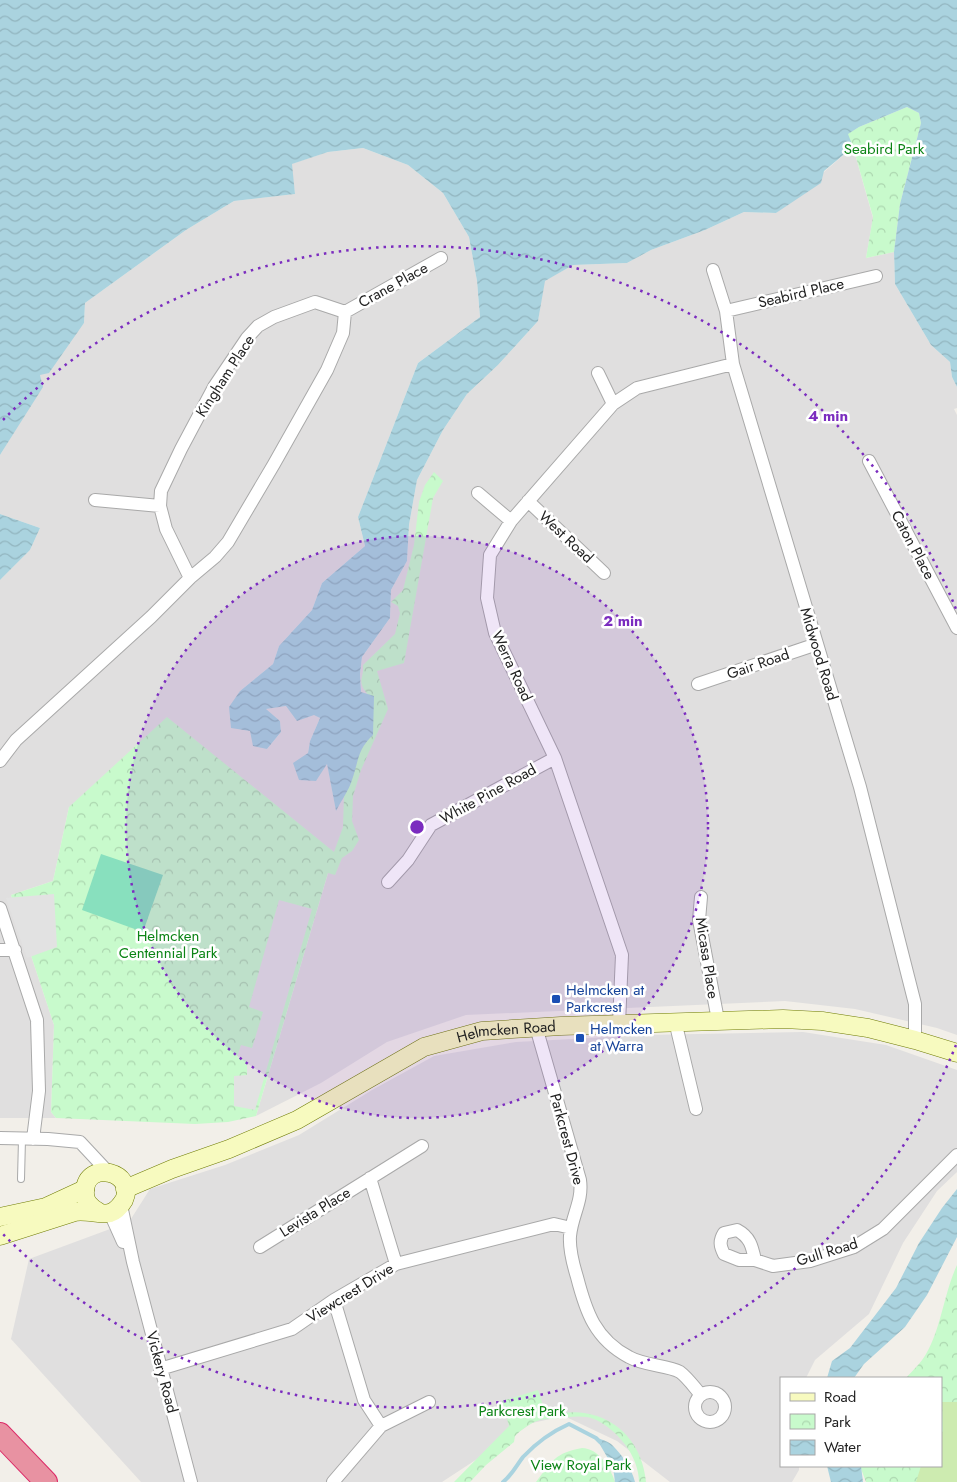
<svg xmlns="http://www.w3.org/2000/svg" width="957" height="1482" font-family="Jost,sans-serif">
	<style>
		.residential { fill: #e0dfdf }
		.park { fill: url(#park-crowns) }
		.garden { fill: #cdebb0 }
		.pitch { fill: #88e0be }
		.parking { fill: #e2e2e2 }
		.water { fill: url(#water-waves) }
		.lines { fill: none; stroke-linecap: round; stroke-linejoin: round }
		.stream { stroke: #aad3df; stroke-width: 4 }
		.lane-casing { stroke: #a9a9a9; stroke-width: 8 }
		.street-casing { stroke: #a9a9a9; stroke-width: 14 }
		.secondary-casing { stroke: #707d05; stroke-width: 19 }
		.highway-casing { stroke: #dc2a67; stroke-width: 24 }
		.lane { stroke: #fff; stroke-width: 6 }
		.street { stroke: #fff; stroke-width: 12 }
		.secondary { stroke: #f7fabf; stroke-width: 18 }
		.highway { stroke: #e892a2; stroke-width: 22 }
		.ring { fill: none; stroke: #7b2cbf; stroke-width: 2.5; stroke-dasharray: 2.5 5 }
		.transit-dot { fill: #1a4fb4; stroke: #fff; stroke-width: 2 }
		.labels { text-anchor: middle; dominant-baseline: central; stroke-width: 5; stroke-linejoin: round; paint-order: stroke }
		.park-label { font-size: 15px; fill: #0c8416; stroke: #fff }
		.street-label { font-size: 15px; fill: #222; stroke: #fff }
		.transit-label { font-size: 15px; fill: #164399; stroke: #fff; text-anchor: start }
		.centre { fill: #7b2cbf; stroke: #fff; stroke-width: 2.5 }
		.ring-label { font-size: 15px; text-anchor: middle; font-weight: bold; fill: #7b2cbf; stroke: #fff; stroke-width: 5; stroke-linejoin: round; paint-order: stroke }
	</style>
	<defs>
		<pattern id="park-crowns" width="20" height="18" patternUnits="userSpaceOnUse" patternTransform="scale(1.25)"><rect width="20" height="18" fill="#c8facc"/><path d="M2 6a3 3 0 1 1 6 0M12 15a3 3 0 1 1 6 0" fill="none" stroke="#acd6af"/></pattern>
		<pattern id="water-waves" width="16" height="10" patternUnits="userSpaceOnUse" patternTransform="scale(1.25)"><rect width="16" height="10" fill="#aad3df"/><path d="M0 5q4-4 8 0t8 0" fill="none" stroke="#92b5bf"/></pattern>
	</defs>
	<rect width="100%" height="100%" fill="#f2efe9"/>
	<path class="residential" d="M853,147L873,218L866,258L894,252L895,284L931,345L950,362L952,377L957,387V408L954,409L957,415V1035L937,1028L855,1009L785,1001L466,1015L387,1042L321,1083L256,1116L334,853L69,807L53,881L11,895L54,1025L51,1112L56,1118H0V580L30,550L40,528L0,514V455L42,387L40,375L84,323L85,303L186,230L234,201L295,194L291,164L328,152L363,148L408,165L443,193L469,237L477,281L480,317L418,363L358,517L365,546L322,583L312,610L279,646L273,664L240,691L250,731L267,749L281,732L280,721L265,709L286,706L314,714L320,718L310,741L308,753L327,763L336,810L361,692L360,674L362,657L390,618L391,590L407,561L409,525L417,480L443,430L467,394L498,365L538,321L544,281L573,265L627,263L651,250L705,230L744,212L776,213Z
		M803,1032L886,1045L957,1070V1172L937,1191L903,1243L869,1314L815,1360L806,1378H781V1466H799V1470L792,1482H670L617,1441L564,1416L532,1423L442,1482H141L11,1339L29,1259L129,1222L150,1189L225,1165L299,1135L372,1090L434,1056L516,1042L645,1035Z"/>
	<path class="park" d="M907,107L919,113L921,123L900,204L894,252L866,258L873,217L853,147L847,134L859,127Z
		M434,472L443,481L433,498L404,663L377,671L388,709L361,770L353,796L352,821L359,840L352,851L342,858L335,875L328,873L256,1116L228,1122L195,1124L56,1118L51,1112L54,1025L11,895L53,881L69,807L167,717L334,852L343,827L344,795L368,695C356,679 364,681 363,665L395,634L400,613L398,606L391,602L403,590L414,545L419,502L425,485Z
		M957,1265V1482H866L860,1466H941V1378H906C913,1370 921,1363 926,1354C941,1329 944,1293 957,1265Z
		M538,1390L546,1415C559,1414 572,1411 584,1413C620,1418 643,1447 646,1482H639C639,1456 617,1429 594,1419C581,1414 565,1418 552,1419C547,1419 542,1419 537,1421C529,1424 521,1430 515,1436L514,1442L486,1465L470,1482H454L509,1426L502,1401Z
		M582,1448C598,1448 611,1468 615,1482H536C552,1461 555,1453 582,1448Z"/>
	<path class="garden" d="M942,1402H957V1482H916L921,1466H941V1435L943,1431Z"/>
	<path class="pitch" d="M101,854L163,875L143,932L82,910Z"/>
	<path class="parking" d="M54,894L57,947L27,958L6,898Z
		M279,900L312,909L255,1110L234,1106V1076L247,1075V1061L237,1057L241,1045L252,1048L263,1012L249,1007Z"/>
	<path class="water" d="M0,0H957V387L952,377L950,362L931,345L895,284L894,252L900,204L921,123L919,113L907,107L859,127L848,134L853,147L824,171L821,183L776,213L744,212L705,230L651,250L627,263L573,265L545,281L538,321L498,365L467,394L443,430L417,480L409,525L407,561L391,590L390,618L362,657L360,674L361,692L374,696L373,735C357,750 359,760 352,780C349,790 341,801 336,811L327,764L316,781L299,780L293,763L308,753L310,741L320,718L314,715L297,721L286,706L266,709L280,721L281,732L267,749L253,746L250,731L231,728L229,707L240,691L273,664L279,646L312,610L322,583L365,546L358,517L418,363L480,317L477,281L469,237L443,193L408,165L363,148L328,152L292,164L295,194L234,201L186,230L85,303L84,323L49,373L40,375L43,387L0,455Z
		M0,514L40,528L30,550L0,580Z
		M957,1189V1237L927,1295L905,1327L864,1364L854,1378H827L832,1361L850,1348L896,1288L919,1243L942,1208Z
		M596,1438C601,1439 607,1441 611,1444C621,1453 632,1469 635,1482H615L613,1467Z
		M827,1466H861L863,1482H831Z"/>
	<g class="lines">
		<path class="stream" d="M503,1482C512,1475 516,1466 523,1457C537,1442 551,1432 569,1424L596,1438L600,1442"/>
		<defs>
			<path id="lane" d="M21,1179L22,1139"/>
			<path id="street" d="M713,270L726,311L733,364L860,787L915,1004V1040
				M726,311L876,276
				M345,312L441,258
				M598,373L613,404
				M869,461L957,628
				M478,493L511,521
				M95,500L160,506
				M528,501L604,573
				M698,684L817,644
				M0,761L16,740L151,617L190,578L215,557L228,542L274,464L327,370L343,333L345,312L315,302L274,317L258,326L247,338L214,387L181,449L161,491L160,506L166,529L190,578
				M388,882L408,860L431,825L555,758
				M701,897L699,920L718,1020
				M0,908L37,1020L39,1091L33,1139
				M0,950H15
				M675,1021L696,1109
				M619,1024L622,955L555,758L495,633L487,598L490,555L511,521L613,404L637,388L733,364
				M536,1027L580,1180C583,1201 572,1215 570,1236C569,1250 573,1264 577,1277C586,1312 595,1339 629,1357C645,1366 668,1365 680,1372C688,1378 694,1387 701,1395
				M0,1138L48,1139L80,1142L108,1172
				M370,1178L396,1264
				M121,1205L133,1262L191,1482
				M110,1213L123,1242
				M260,1247L422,1146
				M755,1260C752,1246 750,1237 737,1230L724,1233C719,1241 720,1246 724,1254L739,1260H755L773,1266L810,1261L854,1247L883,1229L957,1155
				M334,1300L364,1400L381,1426
				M160,1369L292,1329L334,1300L396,1264L554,1224L571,1228
				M695 1407a15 15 0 1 1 30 0a15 15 0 1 1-30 0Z
				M333,1482L381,1426L429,1402"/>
			<g id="secondary">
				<path id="s1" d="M125,1189L172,1169L229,1149L297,1120L424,1047L482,1031L561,1026L783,1019L822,1021L868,1028L915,1040L957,1053"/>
				<path d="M0,1217L46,1207L85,1189"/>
				<path d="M0,1236L75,1212C85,1210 103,1215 110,1213C116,1211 121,1205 124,1200C137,1172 86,1159 85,1191C84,1201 90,1207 99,1212"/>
			</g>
			<path id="highway" d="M0,1434L46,1482"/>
		</defs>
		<use href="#lane" class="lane-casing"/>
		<use href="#street" class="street-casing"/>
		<use href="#secondary" class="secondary-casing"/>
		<use href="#highway" class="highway-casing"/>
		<use href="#lane" class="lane"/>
		<use href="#street" class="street"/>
		<use href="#secondary" class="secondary"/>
		<use href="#highway" class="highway"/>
	</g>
	<circle cx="417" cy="827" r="291" fill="#7b2cbf" fill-opacity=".12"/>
	<g class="ring">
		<circle cx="417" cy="827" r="291"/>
		<path d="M956 1045A581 581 0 0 1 3 1234M3 420A581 581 0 0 1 956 609"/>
	</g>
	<g class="transit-dot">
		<rect x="551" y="994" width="10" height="10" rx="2.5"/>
		<rect x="575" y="1033" width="10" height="10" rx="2.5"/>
	</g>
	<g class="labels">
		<g class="park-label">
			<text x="884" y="149">Seabird Park</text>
			<text x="168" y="936">Helmcken<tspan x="168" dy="17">Centennial Park</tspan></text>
			<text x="522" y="1411">Parkcrest Park</text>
			<text x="581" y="1465">View Royal Park</text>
		</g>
		<g class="street-label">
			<text transform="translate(393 285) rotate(-29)">Crane Place</text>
			<text transform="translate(801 293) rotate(-13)">Seabird Place</text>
			<text transform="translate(225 376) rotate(-57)">Kingham Place</text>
			<text transform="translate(566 537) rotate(43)">West Road</text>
			<text transform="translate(913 545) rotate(62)">Caton Place</text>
			<text transform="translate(819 654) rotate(73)">Midwood Road</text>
			<text transform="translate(758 664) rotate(-19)">Gair Road</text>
			<text transform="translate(512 666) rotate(65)">Werra Road</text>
			<text transform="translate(488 794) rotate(-29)">White Pine Road</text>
			<text transform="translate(707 958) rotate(81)">Micasa Place</text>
			<text stroke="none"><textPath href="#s1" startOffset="416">Helmcken Road</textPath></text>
			<text transform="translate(567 1139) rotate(75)">Parkcrest Drive</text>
			<text transform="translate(315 1212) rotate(-32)">Levista Place</text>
			<text transform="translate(827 1252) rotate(-17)">Gull Road</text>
			<text transform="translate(350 1293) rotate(-32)">Viewcrest Drive</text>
			<text transform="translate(162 1372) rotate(75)">Vickery Road</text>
		</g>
		<g class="transit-label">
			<text x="566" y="990">Helmcken at<tspan x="566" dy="17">Parkcrest</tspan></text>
			<text x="590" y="1029">Helmcken<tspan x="590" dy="17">at Warra</tspan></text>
		</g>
	</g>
	<circle cx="417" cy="827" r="8" class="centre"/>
	<g class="ring-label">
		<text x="828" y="421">4 min</text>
		<text x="623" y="626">2 min</text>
	</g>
	<rect x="780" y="1377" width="162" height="90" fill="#ffffff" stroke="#a7a7a7"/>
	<rect x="790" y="1393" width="25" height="8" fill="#f7fabf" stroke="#a7a7a7"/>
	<text x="824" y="1402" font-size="15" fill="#222222">Road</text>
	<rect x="790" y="1414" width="25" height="15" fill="url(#park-crowns)" stroke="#a7a7a7"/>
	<text x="824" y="1427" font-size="15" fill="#222222">Park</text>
	<rect x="790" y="1440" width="25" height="15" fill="url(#water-waves)" stroke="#a7a7a7"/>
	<text x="824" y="1452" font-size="15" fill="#222222">Water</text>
</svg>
